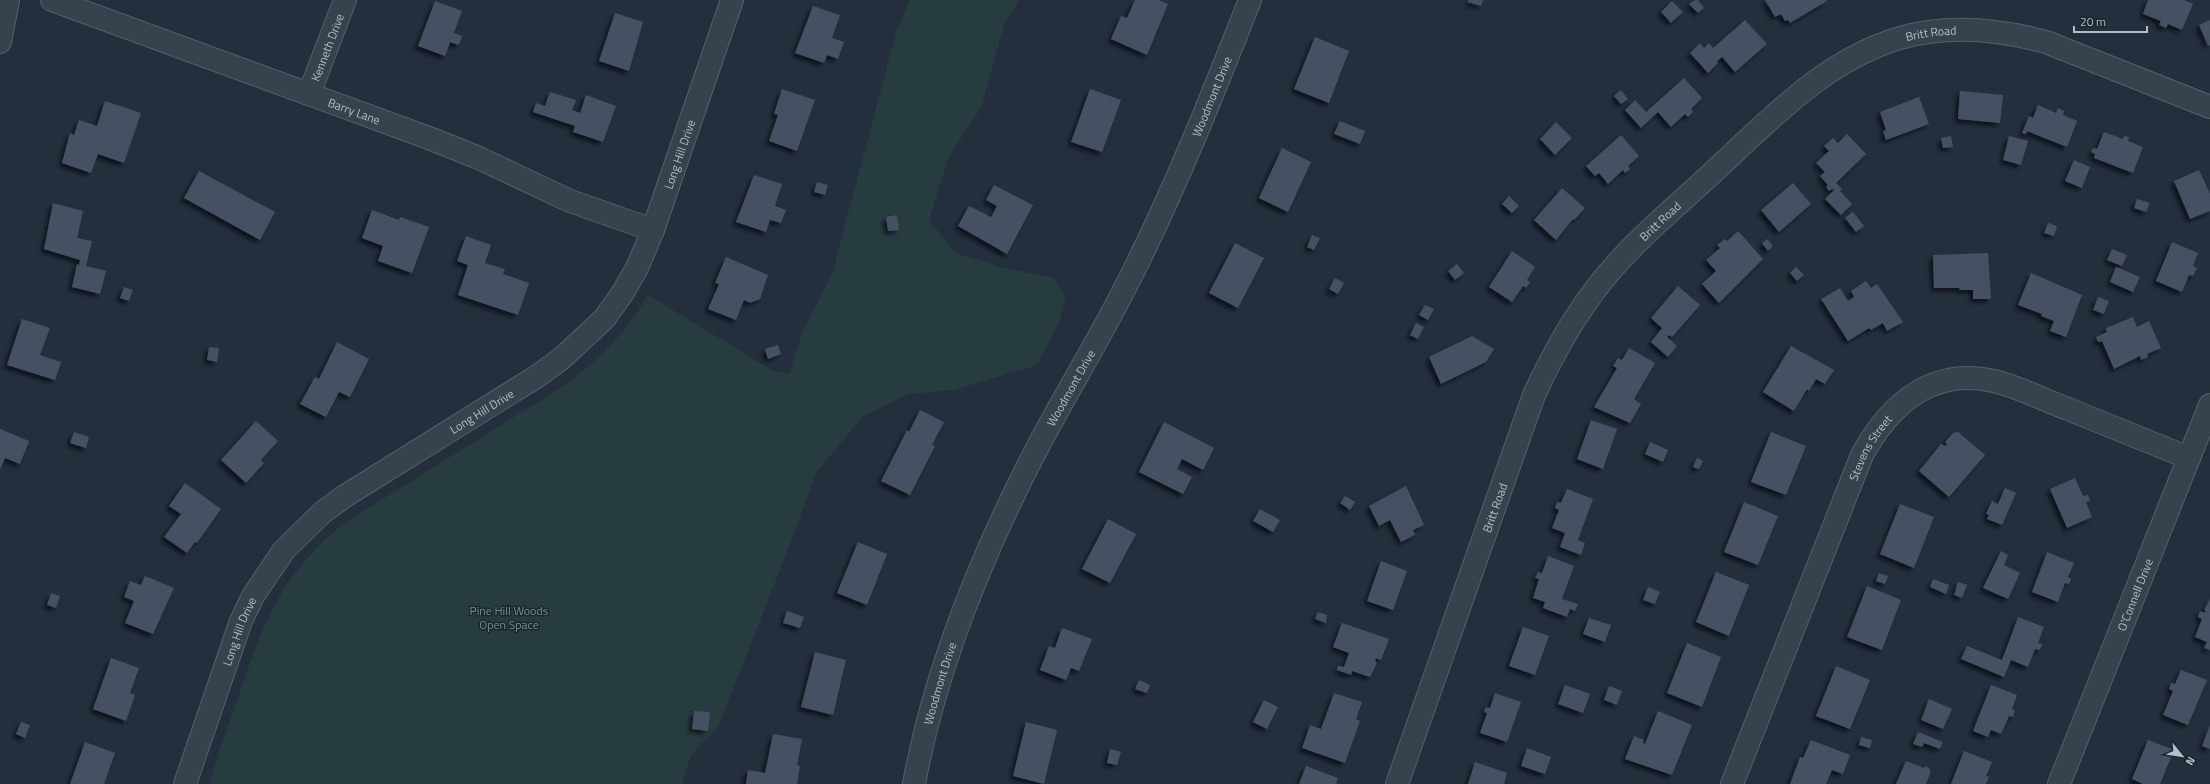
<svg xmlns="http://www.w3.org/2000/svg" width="2210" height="784" font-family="'Titillium Web',sans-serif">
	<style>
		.green { fill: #263c3f }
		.building { fill: #455162; filter: url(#shadow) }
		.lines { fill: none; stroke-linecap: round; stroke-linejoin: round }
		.minor-casing { stroke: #565f6c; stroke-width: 24 }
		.minor { stroke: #38414e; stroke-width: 22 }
		.labels { text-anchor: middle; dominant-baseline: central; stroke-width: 3; stroke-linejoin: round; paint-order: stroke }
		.street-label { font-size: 12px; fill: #b4bcc9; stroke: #1d2633 }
		.park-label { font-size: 12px; fill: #6b9a76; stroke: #1d2633 }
	</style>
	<defs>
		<filter id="shadow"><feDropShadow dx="-3.5" dy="3.5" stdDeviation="2" flood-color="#0009"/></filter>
	</defs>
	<rect width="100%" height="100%" fill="#242f3e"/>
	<path class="green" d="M910,0H1019L1004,25L981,108L949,156L929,220L956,253L1001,267L1053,278L1066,296L1059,323L1037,365L954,390L909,394L863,416L816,473L789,547L718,727L691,755L682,784H209C219,752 230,720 241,689C265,617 286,567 349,520L549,395C589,370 625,336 648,295L772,370L789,374L802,333L832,274L897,29Z"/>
	<path class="building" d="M1135,0H1159L1168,4L1147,55L1111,39L1121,16L1127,18Z
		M1468,0H1483L1481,6L1468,2Z
		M1695,0H1698L1704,8L1698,13L1689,4Z
		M1765,0H1826L1827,1L1790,23L1788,20L1785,21L1781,14L1775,17Z
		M2148,0H2184L2193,4L2182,30L2168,24L2166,28L2159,25L2161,21L2143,14Z
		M435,1L462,11L454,33L462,36L459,45L450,42L445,56L418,46Z
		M1672,1L1683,12L1671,23L1661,12Z
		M813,6L840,15L832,38L844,42L838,59L827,55L824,63L795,53Z
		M615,13L643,22L629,71L599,61Z
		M1745,20L1767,44L1735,72L1722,57L1717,61L1718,63L1708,73L1690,53L1700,43L1704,48L1709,43L1713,48Z
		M2210,20V45L2208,46L2199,25Z
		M1315,37L1349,51L1329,103L1294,89Z
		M1684,78L1702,98L1691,109L1693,112L1688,117L1685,114L1671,127L1658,112L1641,128L1625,110L1635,100L1646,112Z
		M782,89L815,100L797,151L769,141L778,115L774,114Z
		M1090,89L1121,100L1102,152L1071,142Z
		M1621,90L1628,99L1621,104L1614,96Z
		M1960,91L2003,95L2000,123L1958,119Z
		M550,92L576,100L572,110L580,113L586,95L616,106L603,142L573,132L575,126L533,112L536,103L545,106Z
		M1919,97L1929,124L1886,140L1883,131L1886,130L1880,112Z
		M105,101L141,113L124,163L98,154L91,173L62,163L70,133L74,135L79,120L97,126Z
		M2038,105L2056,113L2058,108L2064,111L2063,115L2077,121L2067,147L2027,131L2026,134L2022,133L2029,116L2033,118Z
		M1340,121L1365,131L1360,144L1334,134Z
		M1556,122L1572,138L1555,155L1540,139Z
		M2104,132L2123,139L2124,136L2129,137L2128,141L2143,147L2133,173L2094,158L2095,154L2091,152L2093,148L2097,149Z
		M1847,134L1866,154L1836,183L1842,189L1840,191L1852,204L1841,215L1825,199L1834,190L1832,189L1829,191L1826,187L1828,185L1820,176L1825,172L1816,163L1829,151L1824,146L1833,138L1838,143Z
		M1621,135L1639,156L1628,166L1630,169L1625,173L1623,170L1608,184L1599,173L1595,176L1586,166Z
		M1951,136L1953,147L1943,148L1941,138Z
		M2009,136L2028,141L2021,165L2003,160Z
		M1282,148L1311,162L1288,212L1259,198Z
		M2074,160L2090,167L2082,188L2065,181Z
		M2199,170L2210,194V211L2190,219L2174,181Z
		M199,171L275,212L260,240L184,198Z
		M754,175L782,184L775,206L786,210L781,223L770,220L766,232L736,222Z
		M817,182L828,185L825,195L814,192Z
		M1793,183L1811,204L1779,232L1761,210Z
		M994,185L1033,205L1007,254L958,226L969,206L991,217L997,206L986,200Z
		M1562,188L1585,208L1574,220L1573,219L1556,240L1534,220Z
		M1509,196L1519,206L1512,213L1502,204Z
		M2137,199L2150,203L2146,212L2134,208Z
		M53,203L83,211L77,238L92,241L86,266L106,271L100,294L72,287L77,264L79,265L80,260L44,249Z
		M372,210L399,220L400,217L429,227L412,273L378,261L383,246L362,238Z
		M1853,212L1864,226L1856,232L1845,218Z
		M897,215L899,230L888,231L886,217Z
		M2048,223L2057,226L2054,236L2044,233Z
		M1738,231L1763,259L1719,303L1702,284L1716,271L1706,260L1720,248L1717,245L1725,239L1727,241Z
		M1312,235L1320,238L1314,250L1307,247Z
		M466,236L491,245L485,263L505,269L503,274L529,283L518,315L458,295L468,265L457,261Z
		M1767,239L1773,246L1768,251L1762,243Z
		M2172,242L2198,253L2193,266L2197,268L2193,276L2189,275L2182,292L2156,281Z
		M1235,243L1264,258L1238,308L1209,293Z
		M2112,249L2127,255L2122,266L2107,260Z
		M1512,251L1535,267L1527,280L1530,282L1526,288L1523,286L1512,302L1489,287Z
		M1988,253L1991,299H1973V290H1960L1959,288H1934L1933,255Z
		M726,257L768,275L760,299L750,303L744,300L736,320L708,309L719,284L715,283Z
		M1457,264L1464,273L1455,280L1448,271Z
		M1796,267L1804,275L1797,281L1790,273Z
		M2116,267L2140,277L2133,292L2110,282Z
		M2031,273L2082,295L2066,337L2050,331L2054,321L2041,316L2042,314L2018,305Z
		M1335,278L1344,283L1338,294L1329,289Z
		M1866,281L1871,288L1877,284L1903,322L1887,331L1883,323L1871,330L1869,328L1848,341L1821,299L1840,288L1848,301L1854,297L1851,291Z
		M1678,286L1700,305L1672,337L1669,335L1667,337L1677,346L1668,357L1651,342L1662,328L1651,318Z
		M124,287L133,290L129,301L120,298Z
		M2098,297L2109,301L2104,314L2093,310Z
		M1425,305L1434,309L1428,320L1419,315Z
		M2133,317L2137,327L2149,321L2161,348L2147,354L2148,357L2141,360L2140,356L2114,369L2102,341L2098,342L2096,337L2107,332L2106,328Z
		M22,319L50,328L40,355L61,362L55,380L7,365Z
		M1416,323L1424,327L1418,339L1410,335Z
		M1472,336L1494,349L1486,362L1441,384L1429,357Z
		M337,342L369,359L350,397L339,392L326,417L300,404L315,377L319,379Z
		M778,345L781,354L768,359L765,349Z
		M1791,346L1834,370L1825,384L1816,379L1809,391L1807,389L1794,411L1763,392Z
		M209,347L219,348L217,362L207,360Z
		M1629,348L1655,363L1634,399L1641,404L1630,423L1594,407L1617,368L1613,366L1618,358L1622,360Z
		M920,410L944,422L932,445L935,446L910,495L881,481L907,430L909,432Z
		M1591,420L1617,429L1603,469L1577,459Z
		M256,421L278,441L261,460L264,463L246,483L221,460Z
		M1164,422L1214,448L1203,470L1182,459L1177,469L1192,477L1183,494L1139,472Z
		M0,429L29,441L20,464L5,458L0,470Z
		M1957,431L1985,455L1949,497L1919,471L1941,444L1945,446L1947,444L1945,442L1954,432L1955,433Z
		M74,432L89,437L86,448L70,443Z
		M1771,432L1806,446L1786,495L1751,482Z
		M1650,442L1668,450L1663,462L1645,454Z
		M1697,458L1703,461L1699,469L1693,467Z
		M2075,478L2083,496L2088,495L2090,501L2086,502L2092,517L2067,528L2050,489Z
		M185,483L221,509L197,543L195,542L187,553L164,537L181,514L169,506Z
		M1406,486L1424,525L1413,530L1415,535L1401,542L1390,520L1379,526L1369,506Z
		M2005,488L2016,493L2002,525L1987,519L1989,515L1986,514L1992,501L1998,504Z
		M1567,489L1593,499L1578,540L1585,543L1581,555L1560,547L1565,533L1552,528L1559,510L1555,508L1557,502L1561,503Z
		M1345,496L1355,502L1350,510L1340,503Z
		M1744,502L1778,516L1758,565L1724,552Z
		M1900,504L1934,517L1914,568L1880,554Z
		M1260,509L1280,520L1273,532L1253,521Z
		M1108,519L1136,534L1110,583L1082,569Z
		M858,542L887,554L867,605L837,593Z
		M2001,551L2008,555L2004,565L2020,573L2008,599L1983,588Z
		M2047,552L2074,563L2068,577L2071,579L2069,584L2065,583L2058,602L2032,592Z
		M1548,556L1574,566L1562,599L1578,604L1575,611L1570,609L1567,617L1543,608L1545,602L1533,598L1539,579L1535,578L1538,572L1542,573Z
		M1381,561L1407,571L1393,610L1367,601Z
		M1716,572L1749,585L1729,636L1696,622Z
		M1879,573L1888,576L1885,584L1876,581Z
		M145,576L174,588L153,634L125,623L134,601L124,597L130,581L141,585Z
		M1933,579L1949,585L1946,594L1930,587Z
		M1958,582L1967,585L1962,598L1954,595Z
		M1867,586L1901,600L1882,650L1847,637Z
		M1648,587L1660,592L1655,604L1643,600Z
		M51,593L60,596L56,608L47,605Z
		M2210,599V650L2204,648L2207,642L2195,637L2202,619L2198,617L2200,611L2205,613V610H2204Z
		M787,611L804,617L800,628L783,623Z
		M1318,612L1327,615L1326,623L1315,619Z
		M2018,617L2044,627L2038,643L2042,644L2040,650L2035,649L2028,667L2011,660L2004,677L1961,659L1967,646L2002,660Z
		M1589,618L1611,625L1605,642L1583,634Z
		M1342,623L1389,639L1381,660L1376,658L1375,662L1377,663L1370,677L1352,671L1351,675L1337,670L1338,666L1344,667L1349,653L1333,647Z
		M1523,627L1549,636L1535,675L1509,666Z
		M1062,628L1092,639L1079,671L1071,668L1066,680L1040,670L1049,646L1055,648Z
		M1687,643L1721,657L1702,707L1667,693Z
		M815,652L846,660L833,715L801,707Z
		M111,658L139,668L130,693L135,695L126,721L93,709Z
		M1836,666L1870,680L1850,729L1816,716Z
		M2181,670L2207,680L2188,725L2163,715L2173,691L2169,689L2171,683L2175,684Z
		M1139,680L1150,685L1147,693L1135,689Z
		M1565,685L1590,694L1583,713L1558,704Z
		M1991,685L2017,695L2012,709L2015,711L2013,717L2009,716L2001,734L1991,730L1988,737L1973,731Z
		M1609,686L1622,691L1617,705L1604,700Z
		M1334,693L1362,702L1356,719L1360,721L1345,763L1302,748L1310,725L1321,729Z
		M1495,693L1521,702L1507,742L1480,733L1487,713L1484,712L1486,707L1490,708Z
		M1929,699L1952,709L1943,729L1921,720Z
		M1264,700L1278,707L1267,729L1253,722Z
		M694,711L710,712L708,731L692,729Z
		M1658,711L1692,725L1672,775L1625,759L1634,736L1644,740L1643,743L1645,744Z
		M21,722L30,725L25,738L16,734Z
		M1026,722L1057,730L1044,784L1013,776Z
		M2210,725V749L2202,746Z
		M1918,732L1943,742L1940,749L1924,743L1922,747L1913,744Z
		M773,734L802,739L797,765L800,766L797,784H746L748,770L765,773Z
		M1861,737L1872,740L1870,748L1859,745Z
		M1811,740L1850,755L1843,774L1832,770L1826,784H1790L1800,757L1803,758Z
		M2148,740L2174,750L2160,784H2143L2132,779Z
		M85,742L115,753L104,784H70Z
		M1527,748L1551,757L1545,774L1521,766Z
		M1110,749L1121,752L1117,765L1107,763Z
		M1964,751L1992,762L1986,776L1989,777L1986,784H1951Z
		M1906,761L1924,768L1925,766L1930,768L1929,771H1931L1926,784H1896Z
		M1475,762L1507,773L1504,784H1468Z
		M1306,766L1338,778L1336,784H1299Z"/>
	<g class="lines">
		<defs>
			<g id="minor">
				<path id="s1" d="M52,0L429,138L479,158L570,201L653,230"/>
				<path d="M0,42L8,0"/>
				<path id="s2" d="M309,94L345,0"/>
				<path id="s3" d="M185,784L241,621L253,596L284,550L323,512L345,496L536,377L561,359L604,319L622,294L637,268L653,230L732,0"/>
				<path id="s4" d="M914,784C935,669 981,557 1034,454C1064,396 1098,342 1127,284C1174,192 1212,96 1250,0"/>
				<path id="s5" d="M1397,784L1534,395C1551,358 1570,323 1595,290C1627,247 1669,213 1709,176C1767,123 1822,61 1900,38C1949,24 1998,29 2046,42L2210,107"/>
				<path id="s6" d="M1732,784L1862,455C1890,404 1932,367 1994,381C2019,387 2044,400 2068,409C2108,425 2149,442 2189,458"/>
				<path id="s7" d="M2059,784L2210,405"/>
			</g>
		</defs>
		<use href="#minor" class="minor-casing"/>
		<use href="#minor" class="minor"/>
	</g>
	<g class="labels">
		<g class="street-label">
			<text stroke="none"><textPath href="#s5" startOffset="965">Britt Road</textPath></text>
			<text stroke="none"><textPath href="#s2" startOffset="50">Kenneth Drive</textPath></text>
			<text stroke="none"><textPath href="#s4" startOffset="752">Woodmont Drive</textPath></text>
			<text stroke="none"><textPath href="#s1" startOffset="322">Barry Lane</textPath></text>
			<text stroke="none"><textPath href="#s3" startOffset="834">Long Hill Drive</textPath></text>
			<text stroke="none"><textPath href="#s5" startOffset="629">Britt Road</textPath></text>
			<text stroke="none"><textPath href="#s4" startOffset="428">Woodmont Drive</textPath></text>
			<text stroke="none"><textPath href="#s3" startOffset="498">Long Hill Drive</textPath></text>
			<text stroke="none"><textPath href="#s6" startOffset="364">Stevens Street</textPath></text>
			<text stroke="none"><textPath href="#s5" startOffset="293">Britt Road</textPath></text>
			<text stroke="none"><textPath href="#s7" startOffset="204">O'Connell Drive</textPath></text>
			<text stroke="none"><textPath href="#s3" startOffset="162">Long Hill Drive</textPath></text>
			<text stroke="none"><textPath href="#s4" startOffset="104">Woodmont Drive</textPath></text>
		</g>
		<g class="park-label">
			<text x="509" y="610">Pine Hill Woods<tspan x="509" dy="14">Open Space</tspan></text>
		</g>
	</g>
	<g transform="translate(2182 756) rotate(120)" stroke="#1d2633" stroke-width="3" paint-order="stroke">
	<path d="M0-3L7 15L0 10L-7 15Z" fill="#b4bcc9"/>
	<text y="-6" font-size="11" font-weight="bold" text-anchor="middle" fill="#b4bcc9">N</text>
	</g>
	<path d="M2074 26v6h73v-6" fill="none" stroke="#b4bcc9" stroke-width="2"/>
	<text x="2080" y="26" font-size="12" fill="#b4bcc9" stroke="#1d2633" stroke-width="3" paint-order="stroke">20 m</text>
</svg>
